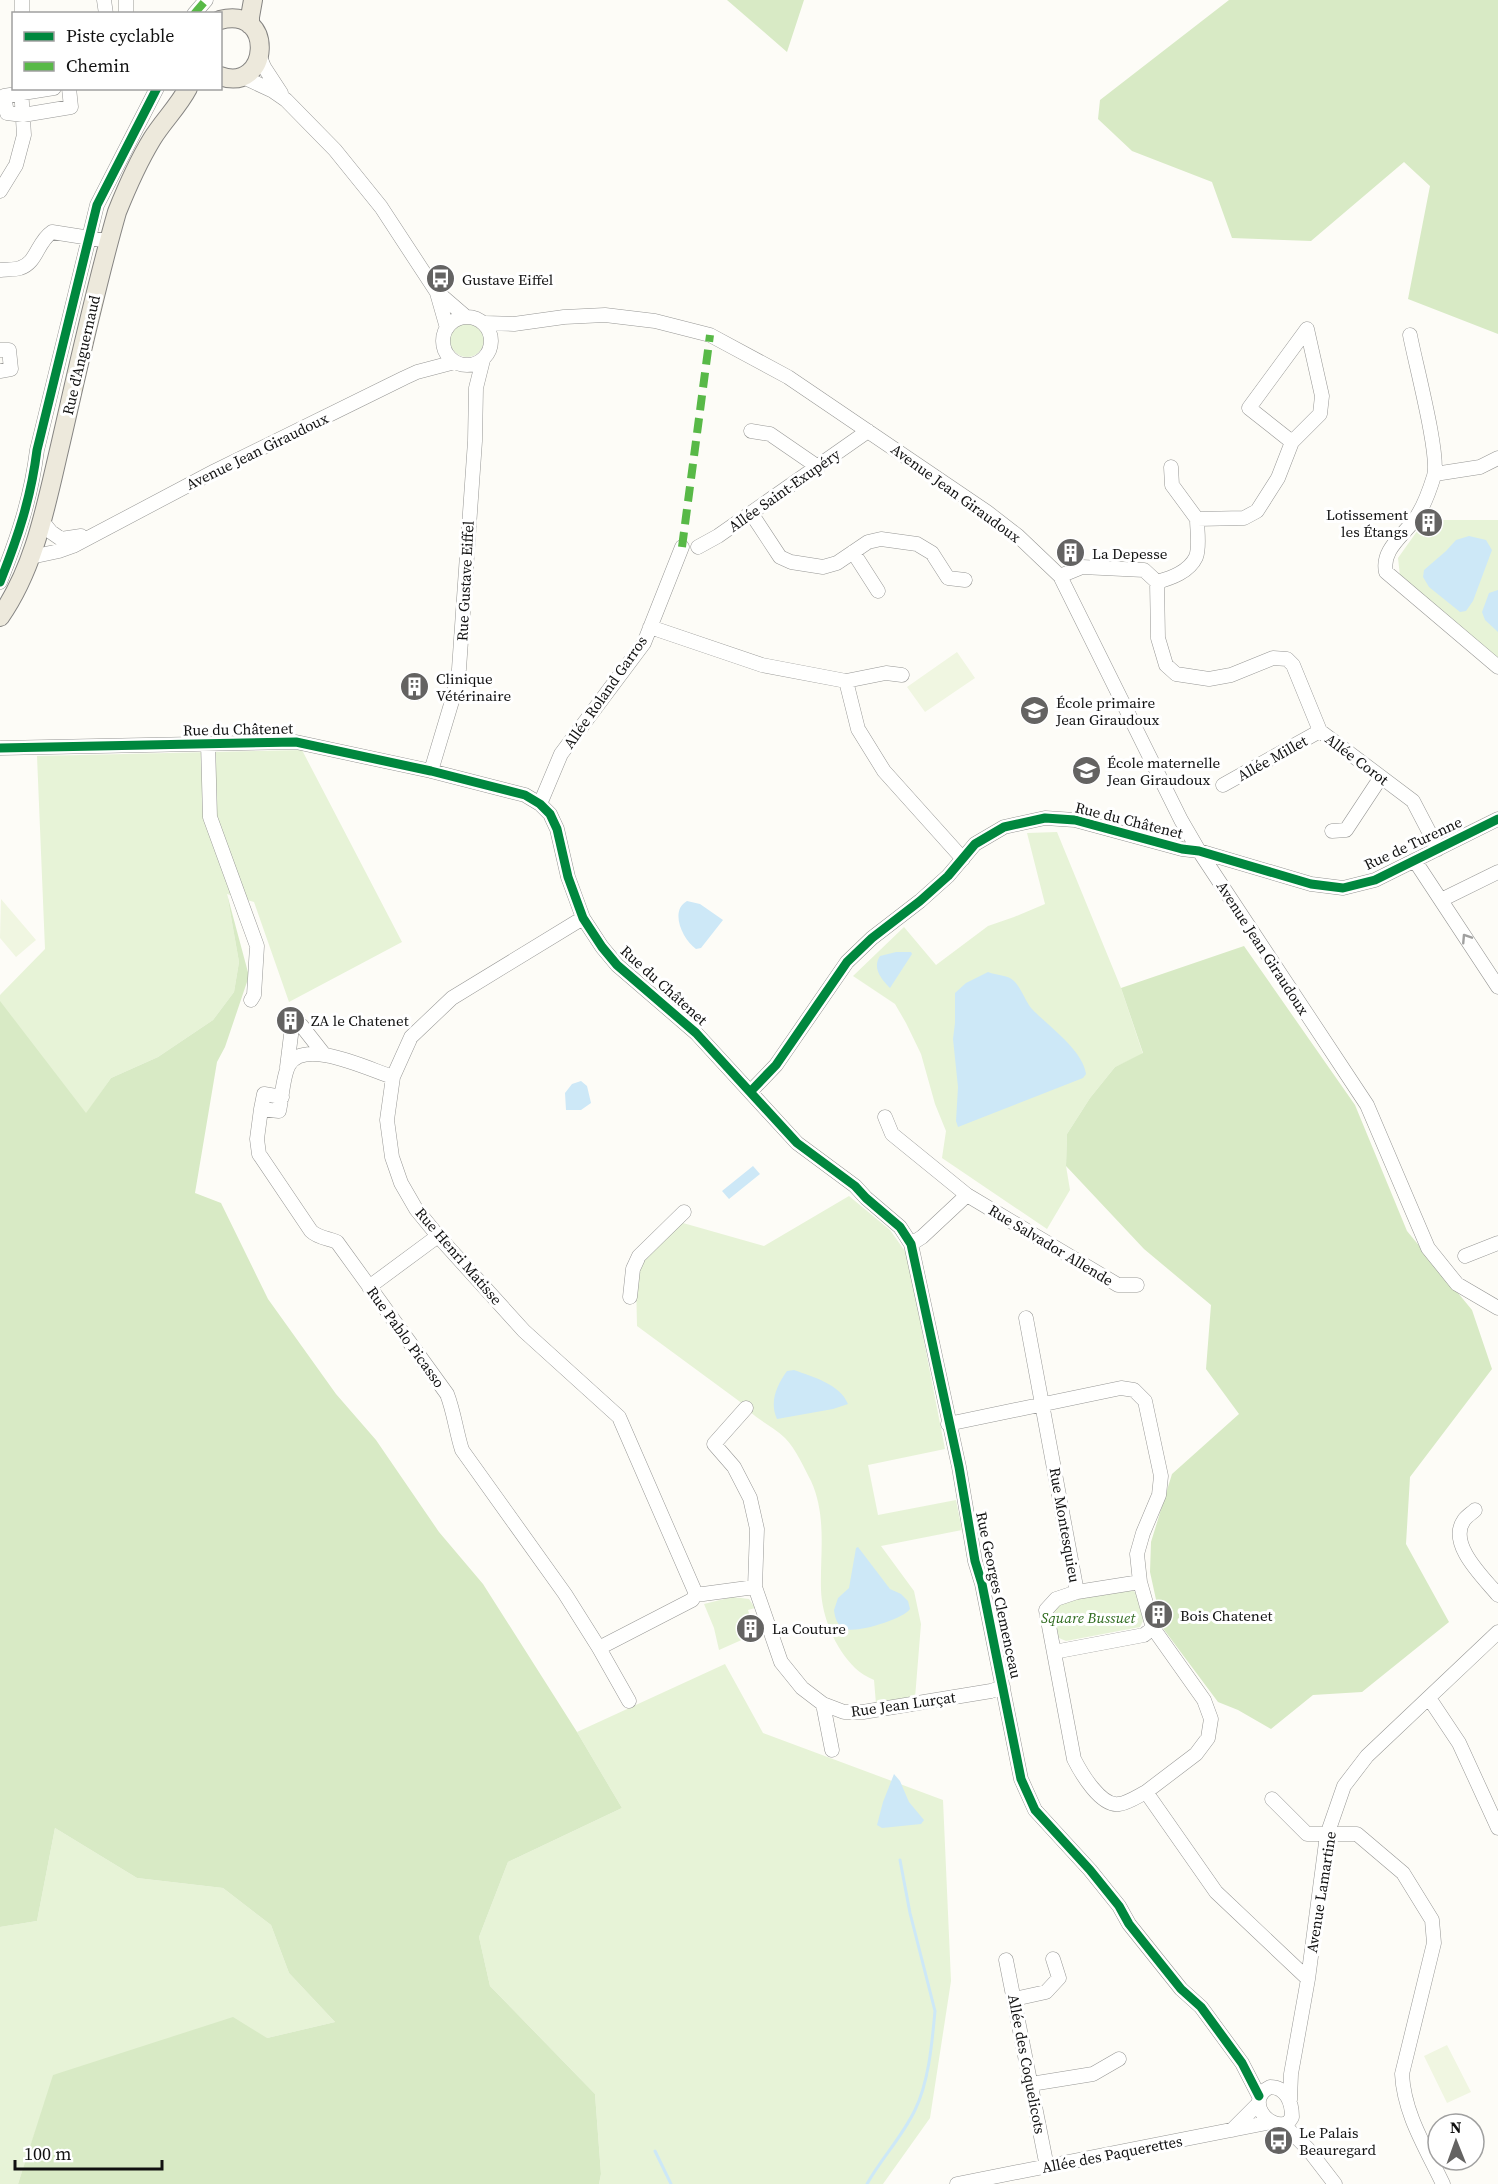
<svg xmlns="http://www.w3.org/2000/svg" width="1498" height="2184" font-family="'Source Serif 4',serif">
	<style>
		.green { fill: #e7f3d7 }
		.forest { fill: #d8eac5 }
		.pitch { fill: #f0f6e1 }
		.water { fill: #cde8f7 }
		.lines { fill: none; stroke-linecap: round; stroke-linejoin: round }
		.stream { stroke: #cde8f7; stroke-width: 3 }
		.minor-casing { stroke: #979795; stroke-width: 15 }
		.major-casing { stroke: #858482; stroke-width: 20 }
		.minor { stroke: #fffffe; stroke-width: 14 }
		.major { stroke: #ede9dc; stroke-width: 18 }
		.quiet { stroke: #58b947; stroke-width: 8; stroke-dasharray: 15 8; stroke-linecap: butt }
		.cycleway-casing { stroke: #fff; stroke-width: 13 }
		.cycleway { stroke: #00873e; stroke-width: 9 }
		.oneway { stroke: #a0a09f }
		.labels { text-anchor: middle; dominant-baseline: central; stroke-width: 6; stroke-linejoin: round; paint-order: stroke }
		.poi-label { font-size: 15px; fill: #111; stroke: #fff; text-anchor: start }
		.street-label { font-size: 15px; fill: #111; stroke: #fff }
		.park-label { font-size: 15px; font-style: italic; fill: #2f6b1f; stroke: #fff }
	</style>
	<rect width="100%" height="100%" fill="#fdfcf7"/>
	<path class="green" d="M450 340a17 17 0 1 1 34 0a17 17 0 1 1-34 0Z
		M1425,520H1498V658L1400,576L1398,558Z
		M302,750L402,942L289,1002L254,902L227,894L239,962L234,992L213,1020L158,1057L111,1078L86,1114L0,1003V995L45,949L37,756Z
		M1057,832L1121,988L1143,1054L1115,1067L1090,1098L1067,1134L1066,1166L1070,1190L1047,1229L942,1158L946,1131L935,1104L921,1054L906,1023L895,1004L853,976L904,927L936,965L988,926L1014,917L1045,904L1027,833Z
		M849,1196L890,1230L907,1254L945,1449L868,1465L878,1515L956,1500L962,1530L881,1546L914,1591L921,1624L915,1698L876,1704L874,1680C867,1677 860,1673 855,1668C835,1648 822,1617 821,1590C820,1553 827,1516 811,1481C804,1468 796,1449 785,1438C772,1425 754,1419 743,1404L637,1326L636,1281L641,1263L677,1224L683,1223L764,1246Z
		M1124,1590H1132L1139,1595L1143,1621L1140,1627L1066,1641L1059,1638L1052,1610L1059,1602Z
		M732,1597L749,1599L755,1608L748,1610L755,1634L719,1650L714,1628L704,1604Z
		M725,1664L763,1733L943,1800L951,1981L930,2118L883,2184H599L601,2174L595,2094L490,1986L479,1937L508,1862L622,1808L577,1732Z
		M55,1828L137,1878L223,1888L271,1925L289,1973L335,2022L267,2038L54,2075L18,2184H0V1927L37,1921Z"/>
	<path class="forest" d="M727,0H804L787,52Z
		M1229,0H1498V334L1408,299L1430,186L1404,162L1311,241L1232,238L1212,182L1132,151L1098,119L1100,100Z
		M227,894L249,976L225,1047L217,1062L195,1193L221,1203L268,1299L336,1394L376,1440L439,1532L483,1584L577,1732L622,1808L508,1862L479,1937L490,1986L595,2094L601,2174L599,2184H18L53,2075L233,2017L267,2038L335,2022L289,1973L271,1925L223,1888L137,1878L55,1828L37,1921L0,1927V1001L86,1113L111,1078L158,1057L213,1020L234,992L239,962Z
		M1244,946L1355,1105L1407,1231L1472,1310L1492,1369L1410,1477L1406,1544L1449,1622L1362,1692L1313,1695L1271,1729L1238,1710L1218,1702L1162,1627L1150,1572L1151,1542L1172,1474L1239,1414L1206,1369L1211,1305L1144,1249L1066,1166L1067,1134L1090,1098L1115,1067L1143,1053L1121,988Z"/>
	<path class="pitch" d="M957,652L975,678L925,712L907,687Z
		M1,899L36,940L16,957L0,938Z
		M1447,2045L1471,2092L1447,2103L1424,2056Z"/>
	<path class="water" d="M1469,536L1486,540L1492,550L1473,601L1466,611L1460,612L1429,587L1423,577L1424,570L1446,551L1456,540Z
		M1498,590V632L1485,620L1482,612L1489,593Z
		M687,901L700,904L723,920L701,948L696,949C683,940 669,911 687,901Z
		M896,952H911L912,954L890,988C881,979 872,968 880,956Z
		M988,972C997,976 1007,974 1014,981C1022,989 1025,1001 1032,1009C1048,1026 1083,1050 1086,1074L1083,1078L958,1127L956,1121L958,1087L953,1039L955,1023V993L966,983Z
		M581,1081L587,1086L591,1103L581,1110H566L565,1093L572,1084Z
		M753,1166L760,1174L729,1199L722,1191Z
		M794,1370C813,1377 840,1384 848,1404L833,1409L777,1419C769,1402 777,1385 787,1371Z
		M858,1547L890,1589L901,1594L908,1601L910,1609C903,1619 858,1633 846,1629C837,1626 835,1618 834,1610L838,1598L849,1588L856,1548Z
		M894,1774L900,1781L909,1802L924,1820L921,1824L882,1828L877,1825L883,1802Z"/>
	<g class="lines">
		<path class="stream" d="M655,2151L671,2184
			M867,2184C881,2159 902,2137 915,2110C929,2081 932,2043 935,2011L910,1913L900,1860"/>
		<defs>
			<path id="minor" d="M104,0L106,14
				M126,0V14
				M22,14V0
				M194,14L206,0
				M260,57L264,67L281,93
				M241,76L273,91L286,100L335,150L381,207L436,291L465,316
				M54,88L4,96L7,113L23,115L71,107L69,88
				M0,191L16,165L24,135L21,88
				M0,270C6,269 14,270 20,268C37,263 37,242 52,232L109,241
				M437,293L447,328
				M443 341a24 24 0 1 1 48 0a24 24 0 1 1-48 0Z
				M485,323L514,324L564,317L605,315L655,321L710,335L788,377L987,512L1018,536L1060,576L1181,820L1199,851L1367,1105L1428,1248L1457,1284L1498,1308
				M1410,335C1415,362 1440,455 1434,476C1430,489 1423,508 1415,519C1403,536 1381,550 1386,572L1498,667
				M0,350H9L11,369L0,371
				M751,431L770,434L818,467
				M1292,442L1249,408L1307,329
				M1171,467L1172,485L1197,519
				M1435,474L1480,467L1498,458
				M751,513L780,557L791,562L823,567L837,563L868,542L881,539L917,544L932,553L948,578L965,580
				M42,521L51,532L61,539L81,536
				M698,547L718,536L868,431
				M853,552L878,591
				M31,557L59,551L73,546L215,471L404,378L417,372L455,362
				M1060,576L1082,567L1144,570L1157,582C1171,578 1189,572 1196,557C1200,547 1197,530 1197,519L1244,518L1257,511L1278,478L1292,442L1320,414L1322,396L1307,329
				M0,582C18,537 31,498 37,450L97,205L157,88
				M1157,582L1158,638L1166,665L1176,674L1209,679L1231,675L1273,658L1287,659L1293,665L1320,731L1413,801L1438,849
				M650,627L762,665L846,681L858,729L884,771L963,859
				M846,681L886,673L902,675
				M208,743L210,817L257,946L254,995L251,1000
				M0,748L296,742L431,771L525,795L540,804L550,814L557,829L568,877L583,918L602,947L617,965L696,1033L797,1143L855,1186L866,1198L900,1227L911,1244L959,1467L975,1561L982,1584L1021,1779L1035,1810L1090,1870L1119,1906L1129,1924L1181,1989L1201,2007L1242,2063L1259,2096
				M431,771L452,701L459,669L475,441L476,388L483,360
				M1223,785L1320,731
				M540,804L561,754L644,643L682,547
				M1332,831L1346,830L1381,777
				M1415,861L1498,987
				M1441,900L1498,872
				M583,918L452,998L411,1037L393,1077L387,1120L392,1157L401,1183L416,1209L438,1236L524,1331L619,1417L696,1594
				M287,1067L292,1027L301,1025L323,1053
				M393,1077C370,1070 304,1037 289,1065C283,1075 282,1098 279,1111L261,1109L257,1139L259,1154L311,1231C318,1238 328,1238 337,1242L447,1394C454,1412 456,1431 462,1450L565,1594L599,1648L629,1701
				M751,1091L776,1065L847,962L872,938L920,901L948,876L975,844L1004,827L1045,818L1075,820L1182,849L1199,851L1311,884L1343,888L1375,880L1498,819
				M261,1109L264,1094L282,1097
				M885,1117L892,1134L967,1195L1118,1285H1137
				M911,1244L922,1237L967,1195
				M1465,1256L1498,1243
				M369,1287L438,1236
				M630,1297L633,1269L639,1256L684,1212
				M1026,1318L1077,1592L1056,1599L1046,1610L1074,1759C1081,1773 1101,1807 1119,1804C1128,1803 1138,1796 1146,1792
				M746,1408L714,1444L734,1467L750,1498L757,1529L755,1587L781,1662L802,1688L823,1704L844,1712H863L991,1691L1003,1687
				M948,1424L1121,1388L1134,1390L1145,1401L1161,1476L1159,1495L1143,1533L1137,1554L1140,1582L1153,1628L1204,1700L1211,1719L1208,1738L1196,1754L1146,1792L1216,1892L1308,1979
				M1475,1510C1472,1513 1467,1516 1464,1520C1447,1544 1484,1578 1498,1595
				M1077,1592L1140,1582
				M599,1648L692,1600L696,1594H703L755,1587
				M1054,1652L1144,1635L1153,1628
				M1429,1698L1459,1743L1498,1828
				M823,1704L832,1750
				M1272,1799L1307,1834H1357L1403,1873L1432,1920L1434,1943L1402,2074C1404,2114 1426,2148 1443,2184
				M1006,1960L1047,2167
				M1014,1999L1046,1992L1059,1978L1053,1959
				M1031,2084L1093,2074L1119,2059
				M1270,2087C1286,2087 1292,2102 1292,2117L1288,2123C1267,2131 1245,2099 1270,2087Z
				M1290,2100L1291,2074L1308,1979L1327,1835L1344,1786L1367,1756L1498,1632
				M1284,2125L1308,2149L1335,2184
				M1232,2130L1258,2104
				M957,2184L1271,2122"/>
			<path id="major" d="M220,20C276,5 270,94 220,76
				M250,25V17L253,0
				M0,617C35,567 46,505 60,446C78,368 95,289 117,212C127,187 138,162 152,139C163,121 178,107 188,88"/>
		</defs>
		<use href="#minor" class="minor-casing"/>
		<use href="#major" class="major-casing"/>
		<use href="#minor" class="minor"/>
		<use href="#major" class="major"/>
		<path class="quiet" d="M194,14L206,0
			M682,547L710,335"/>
		<defs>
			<path id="cycleway" d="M0,582C18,537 31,498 37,450L97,205L157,88
				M0,748L296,742L431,771L525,795L540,804L550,814L557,829L568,877L583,918L602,947L617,965L696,1033L797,1143L855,1186L866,1198L900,1227L911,1244L959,1467L975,1561L982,1584L1021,1779L1035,1810L1090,1870L1119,1906L1129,1924L1181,1989L1201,2007L1242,2063L1259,2096
				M751,1091L776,1065L847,962L872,938L920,901L948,876L975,844L1004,827L1045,818L1075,820L1182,849L1199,851L1311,884L1343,888L1375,880L1498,819"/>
		</defs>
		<use href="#cycleway" class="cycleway-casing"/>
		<use href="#cycleway" class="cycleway"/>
	</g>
	<defs><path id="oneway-chevron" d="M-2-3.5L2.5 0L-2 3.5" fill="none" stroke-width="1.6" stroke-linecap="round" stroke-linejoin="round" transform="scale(1.5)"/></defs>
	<use class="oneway" href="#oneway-chevron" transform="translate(1466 938) rotate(-123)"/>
	<defs>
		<symbol id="bus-disc" viewBox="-11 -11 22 22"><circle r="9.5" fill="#646362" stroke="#fff"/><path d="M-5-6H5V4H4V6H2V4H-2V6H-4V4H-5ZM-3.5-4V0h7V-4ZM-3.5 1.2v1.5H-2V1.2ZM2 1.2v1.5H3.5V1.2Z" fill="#fff"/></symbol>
		<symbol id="building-disc" viewBox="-11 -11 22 22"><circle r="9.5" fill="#646362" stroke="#fff"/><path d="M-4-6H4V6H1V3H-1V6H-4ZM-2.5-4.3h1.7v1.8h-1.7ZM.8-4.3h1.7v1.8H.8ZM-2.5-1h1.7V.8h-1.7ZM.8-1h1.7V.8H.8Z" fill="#fff"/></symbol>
		<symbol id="school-disc" viewBox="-11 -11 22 22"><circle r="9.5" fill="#646362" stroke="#fff"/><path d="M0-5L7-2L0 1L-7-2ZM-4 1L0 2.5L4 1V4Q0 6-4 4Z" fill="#fff"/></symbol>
	</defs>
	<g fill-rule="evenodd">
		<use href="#bus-disc" x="424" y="262" width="33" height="33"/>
		<use href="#building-disc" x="1412" y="506" width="33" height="33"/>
		<use href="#building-disc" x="1054" y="536" width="33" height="33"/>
		<use href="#building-disc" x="398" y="670" width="33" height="33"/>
		<use href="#school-disc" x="1018" y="694" width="33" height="33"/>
		<use href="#school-disc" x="1070" y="754" width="33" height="33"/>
		<use href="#building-disc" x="274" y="1004" width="33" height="33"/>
		<use href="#building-disc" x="1142" y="1598" width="33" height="33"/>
		<use href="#building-disc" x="734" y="1612" width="33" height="33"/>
		<use href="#bus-disc" x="1262" y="2124" width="33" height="33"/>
	</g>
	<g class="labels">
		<g class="poi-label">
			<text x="462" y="279">Gustave Eiffel</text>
			<text x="1408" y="514" text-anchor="end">Lotissement<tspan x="1408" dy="17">les Étangs</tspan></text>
			<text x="1092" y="553">La Depesse</text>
			<text x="436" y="678">Clinique<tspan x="436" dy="17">Vétérinaire</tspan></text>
			<text x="1056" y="702">École primaire<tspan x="1056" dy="17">Jean Giraudoux</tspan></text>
			<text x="1107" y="762">École maternelle<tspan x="1107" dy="17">Jean Giraudoux</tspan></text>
			<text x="311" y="1020">ZA le Chatenet</text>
			<text x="1180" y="1615">Bois Chatenet</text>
			<text x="772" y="1628">La Couture</text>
			<text x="1299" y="2132">Le Palais<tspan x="1299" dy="17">Beauregard</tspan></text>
		</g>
		<g class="street-label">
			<text transform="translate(81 355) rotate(-77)">Rue d'Anguernaud</text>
			<text transform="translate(257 451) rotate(-26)">Avenue Jean Giraudoux</text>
			<text transform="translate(784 490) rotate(-35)">Allée Saint-Exupéry</text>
			<text transform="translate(956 493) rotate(36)">Avenue Jean Giraudoux</text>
			<text transform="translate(465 581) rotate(-87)">Rue Gustave Eiffel</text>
			<text transform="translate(605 692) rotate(-55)">Allée Roland Garros</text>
			<text transform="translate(238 729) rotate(-1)">Rue du Châtenet</text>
			<text transform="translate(1272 758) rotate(-29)">Allée Millet</text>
			<text transform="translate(1357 759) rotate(37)">Allée Corot</text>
			<text transform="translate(1129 820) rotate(14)">Rue du Châtenet</text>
			<text transform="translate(1413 843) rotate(-25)">Rue de Turenne</text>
			<text transform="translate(1263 948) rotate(57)">Avenue Jean Giraudoux</text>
			<text transform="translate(664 985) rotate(42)">Rue du Châtenet</text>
			<text transform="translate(1051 1245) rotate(31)">Rue Salvador Allende</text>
			<text transform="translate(459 1256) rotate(49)">Rue Henri Matisse</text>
			<text transform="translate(406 1337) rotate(54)">Rue Pablo Picasso</text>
			<text transform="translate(1065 1525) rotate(80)">Rue Montesquieu</text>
			<text transform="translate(999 1595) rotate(78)">Rue Georges Clemenceau</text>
			<text transform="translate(903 1704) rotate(-8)">Rue Jean Lurçat</text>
			<text transform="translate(1321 1892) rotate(-81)">Avenue Lamartine</text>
			<text transform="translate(1027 2064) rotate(79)">Allée des Coquelicots</text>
			<text transform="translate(1112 2154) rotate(-11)">Allée des Paquerettes</text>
		</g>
		<g class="park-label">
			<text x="1088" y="1617">Square Bussuet</text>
		</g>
	</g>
	<rect x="12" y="12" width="210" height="78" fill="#ffffff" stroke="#a0a0a0" stroke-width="1.5"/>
	<rect x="24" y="32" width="30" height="9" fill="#00873e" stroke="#a0a0a0" stroke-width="1.5"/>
	<text x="66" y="42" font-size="18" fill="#111111">Piste cyclable</text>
	<rect x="24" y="62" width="30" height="9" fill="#58b947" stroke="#a0a0a0" stroke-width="1.5"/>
	<text x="66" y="72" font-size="18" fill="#111111">Chemin</text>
	<g transform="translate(1456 2142) rotate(359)"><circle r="28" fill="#ffffff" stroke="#a0a0a0" stroke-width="1.5"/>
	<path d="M0-4.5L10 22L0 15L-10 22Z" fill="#646362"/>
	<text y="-9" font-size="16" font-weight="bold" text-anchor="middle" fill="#111111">N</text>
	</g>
	<path d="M15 2160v9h147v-9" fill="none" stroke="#111111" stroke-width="3"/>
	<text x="24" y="2160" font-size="18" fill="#111111" stroke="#ffffff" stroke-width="4.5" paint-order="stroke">100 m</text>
</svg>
